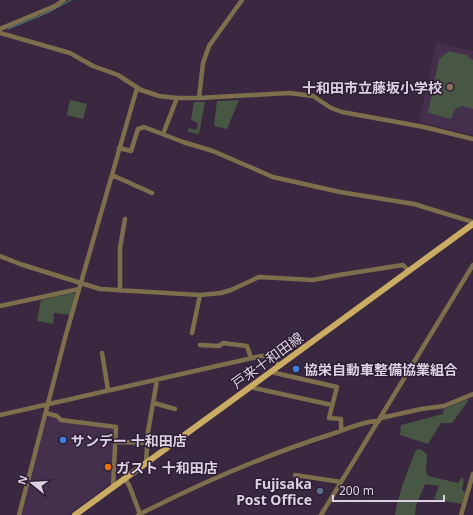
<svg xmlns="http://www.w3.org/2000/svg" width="473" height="515" font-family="'Noto Sans','Noto Sans JP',sans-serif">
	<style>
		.built { fill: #442f4d }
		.green { fill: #485744 }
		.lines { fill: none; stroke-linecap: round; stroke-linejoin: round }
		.stream { stroke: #52888b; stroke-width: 1 }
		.minor { stroke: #7d6f4c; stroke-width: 4.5 }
		.major { stroke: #cbac63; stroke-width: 6 }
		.education-dot { fill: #8d6e63; stroke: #2e1e35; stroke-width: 1.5 }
		.shop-dot { fill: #3f7fe0; stroke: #2e1e35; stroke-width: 1.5 }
		.food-dot { fill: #e8710a; stroke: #2e1e35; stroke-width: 1.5 }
		.service-dot { fill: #5c6f8a; stroke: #2e1e35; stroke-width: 1.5 }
		.labels { text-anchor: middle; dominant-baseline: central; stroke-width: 3; stroke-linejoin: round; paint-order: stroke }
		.poi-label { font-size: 14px; font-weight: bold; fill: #dcd1e0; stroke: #2e1e35; text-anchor: start }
		.street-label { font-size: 14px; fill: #dcd1e0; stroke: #2e1e35 }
	</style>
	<rect width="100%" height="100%" fill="#392840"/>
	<path class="built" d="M436,42L473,51V135L419,122Z
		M49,415L56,417L113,429L114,431L112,482L68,515H20L47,416Z"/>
	<path class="green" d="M449,51L466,55L473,60V109L462,106L455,109L451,119L428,113L439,59Z
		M70,100L87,104L83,119L67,115Z
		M239,100L227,129L214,126L217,101Z
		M194,102H205L199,134L188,132V128L196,130L198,123L191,120Z
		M73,293L76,294L70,315L54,313L53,324L37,321L41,300Z
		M468,399V401L452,423H441L428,444L400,435L401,425L443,414L444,409Z
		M420,449L427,454L426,471L428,476L458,483L462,477L464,480L462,490L465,492L462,504L434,499L439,486L425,484L416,505L415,515H395C399,492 407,472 416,450Z"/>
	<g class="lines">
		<path class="stream" d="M8,29L49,12L71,0"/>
		<path class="minor" d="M0,29L55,6L64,0
			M0,33L70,53L93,66L118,75L141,90L159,96L177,98H199L289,93L313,96L331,108L342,112L424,127L473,139
			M199,98L203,63L209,46L242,0
			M163,134L177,98
			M119,148L131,151L138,129L144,127L183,142L213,151L273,177L340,192L414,204L473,222
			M112,175L152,193
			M0,256L20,264L100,289L200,295L221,293L231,290L259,277L313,280L339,275L403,265L409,271
			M120,291V248L125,219
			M0,306L79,289
			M192,333L200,295
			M200,345L219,346L223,343L247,346L251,358
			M102,353L108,390
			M271,372L337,387L329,418L341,419V431
			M252,386L254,388L332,405
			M154,403L175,409
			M46,413L57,416L61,420L116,427L113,487
			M0,415L261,356H269L280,366
			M381,418L421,409L444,406L473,394
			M116,442L147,443
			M146,463L148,432L157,380
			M295,475L341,482
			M125,479L129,485L140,514
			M19,515L65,338L137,88
			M138,515C201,483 265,455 332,434C347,429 363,421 379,421
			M321,515L473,265
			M461,515L473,474"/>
		<path class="major" d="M75,515L473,224"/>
	</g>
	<circle class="education-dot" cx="450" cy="87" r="4"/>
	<g class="shop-dot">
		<circle cx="296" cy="369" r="4"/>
		<circle cx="63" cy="440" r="4"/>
	</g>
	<circle class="food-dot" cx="108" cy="467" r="4"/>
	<circle class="service-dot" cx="320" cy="491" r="4"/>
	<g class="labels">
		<g class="poi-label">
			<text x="442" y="87" text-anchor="end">十和田市立藤坂小学校</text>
			<text x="304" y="369">協栄自動車整備協業組合</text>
			<text x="71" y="440">サンデー 十和田店</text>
			<text x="116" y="467">ガスト 十和田店</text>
			<text x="312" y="483" text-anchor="end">Fujisaka<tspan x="312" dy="16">Post Office</tspan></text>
		</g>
		<g class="street-label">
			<text transform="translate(267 360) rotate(-36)">戸来十和田線</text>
		</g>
	</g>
	<g transform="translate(32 483) rotate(288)" stroke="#2e1e35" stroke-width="3" paint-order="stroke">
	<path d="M0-3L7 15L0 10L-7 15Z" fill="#dcd1e0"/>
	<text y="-6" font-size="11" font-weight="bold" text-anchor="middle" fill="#dcd1e0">N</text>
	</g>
	<path d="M333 495v6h111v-6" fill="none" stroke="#dcd1e0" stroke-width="2"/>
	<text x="339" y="495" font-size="12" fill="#dcd1e0" stroke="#2e1e35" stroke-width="3" paint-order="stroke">200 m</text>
</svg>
